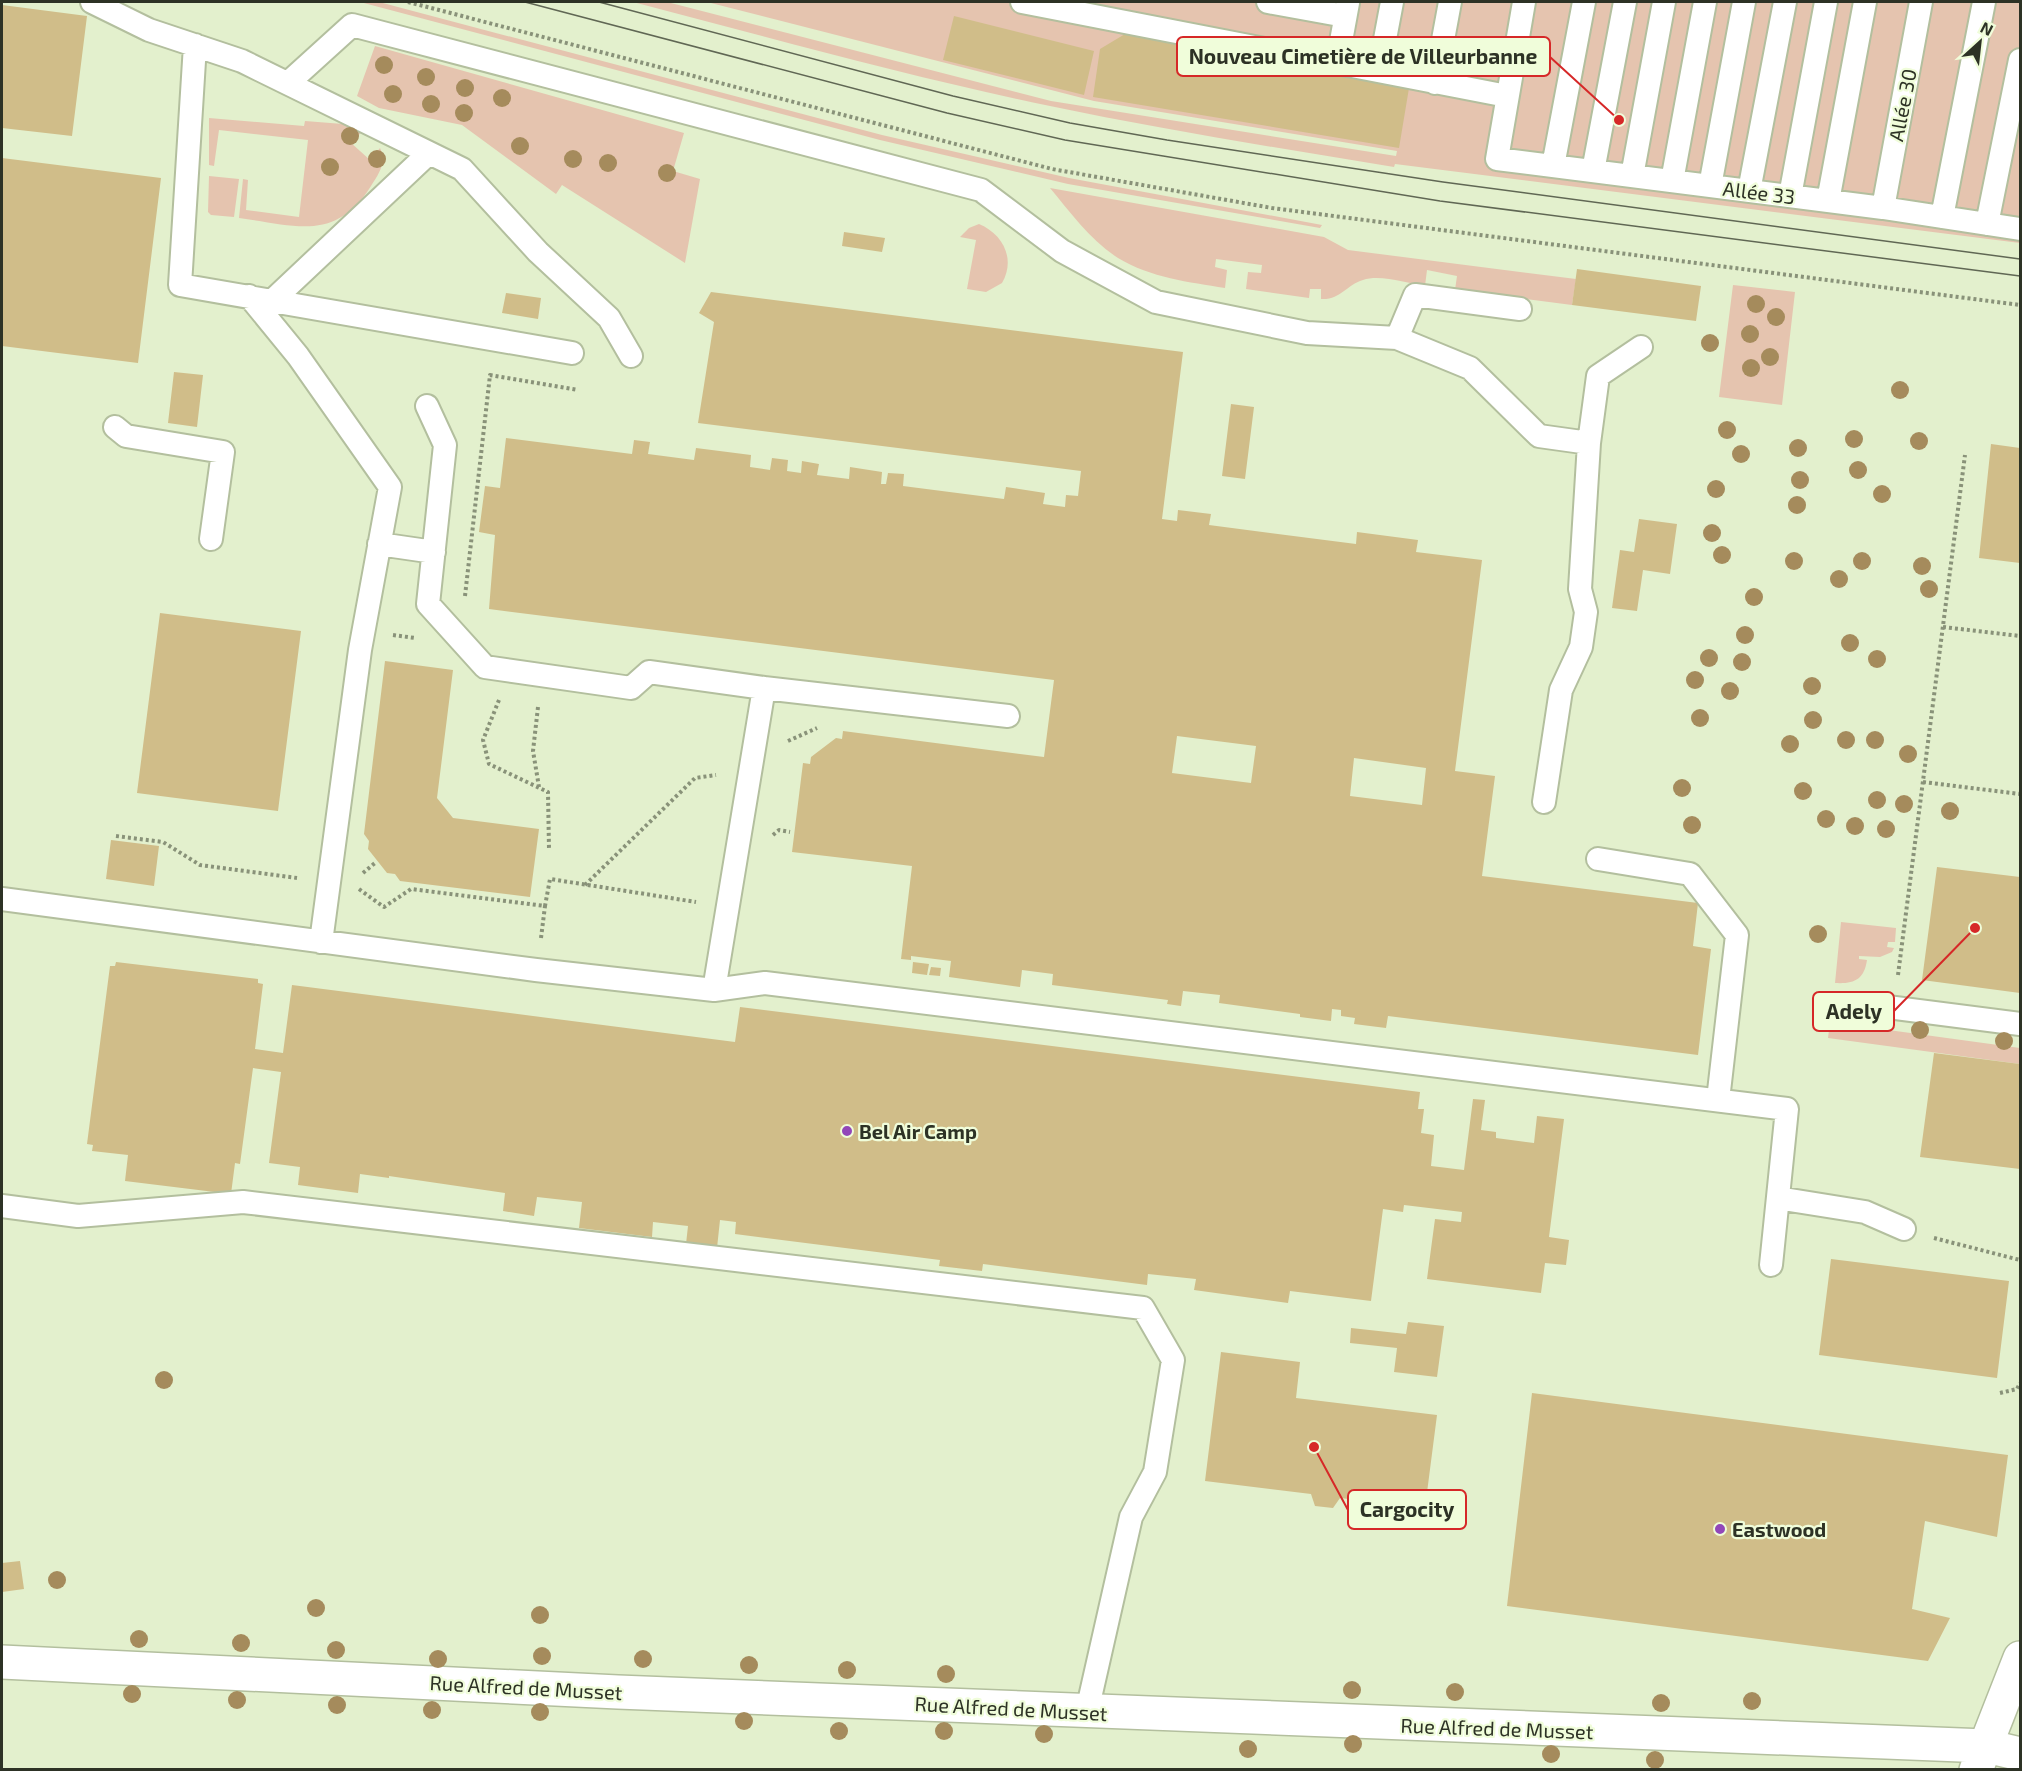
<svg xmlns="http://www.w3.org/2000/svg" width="2022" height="1771" font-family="'Exo 2',sans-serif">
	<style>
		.green { fill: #e5c4af }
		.building { fill: #d0bd89; fill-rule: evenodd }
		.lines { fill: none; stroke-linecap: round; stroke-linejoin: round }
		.lane-casing { stroke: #b3bf9e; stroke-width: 26 }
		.street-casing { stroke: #b3bf9e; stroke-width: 36 }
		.path { stroke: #899279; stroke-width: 4; stroke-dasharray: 3 3; stroke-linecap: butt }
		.lane { stroke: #fff; stroke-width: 22 }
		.street { stroke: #fff; stroke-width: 33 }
		.tram { stroke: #606754; stroke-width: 1.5 }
		.tree { fill: #a58b5c }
		.poi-dot { fill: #9247b9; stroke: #f0fdda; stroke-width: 2 }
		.labels { text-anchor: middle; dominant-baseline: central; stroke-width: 4.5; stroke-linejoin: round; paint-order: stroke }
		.street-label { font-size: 20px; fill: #2d3225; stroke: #f0fdda }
		.poi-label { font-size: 20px; font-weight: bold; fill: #2d3225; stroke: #f0fdda; text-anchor: start }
		.leader { fill: none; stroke: #d62828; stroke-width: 2 }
		.callout-dot { fill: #d62828; stroke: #f0fdda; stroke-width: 2 }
		.callout { fill: #f0fdda; stroke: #d62828; stroke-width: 2 }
		.callout-label { font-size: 21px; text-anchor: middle; font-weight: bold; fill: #2d3225 }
	</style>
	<rect width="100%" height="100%" fill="#e3f0cd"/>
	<path class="green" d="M360,2H379L882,135L1069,178L1322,225L1320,228L1068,184L880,140Z
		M633,2H667L1051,101L1396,156L1397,151L1094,101L707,2H2020V243L1395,164L1394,167C1279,148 1164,130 1050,106C910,77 771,38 633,2Z
		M375,46L684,133L673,171L700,179L685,263L562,185L556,194L462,125L379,108L357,96Z
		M209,118L304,126L305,121L343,124L361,133L350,142L370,160L380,148C387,163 379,173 371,186C335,243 295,225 239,218L243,179L248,180L246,210L299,217L308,140L219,130L214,166L209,165Z
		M209,176L239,179L234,217L211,215L208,212Z
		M1050,188L1324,237L1348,250L1576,279L1572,305L1455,290L1457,276L1427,270L1425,286C1407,283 1380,274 1363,280C1346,285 1341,300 1321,299V289H1310L1309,298L1246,289L1248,272L1261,273L1262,265L1216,259L1215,267L1227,270L1225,288C1189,282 1151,278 1118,258C1091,241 1070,212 1050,188Z
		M979,224C1003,234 1016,259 1002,283L986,292L967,289L976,240L960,237L969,228Z
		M1733,285L1795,292L1782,405L1719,397Z
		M1841,922L1896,928L1895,942H1888L1887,947L1894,948L1892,952L1880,957L1859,956V959L1867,960C1864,980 1854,984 1835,983Z
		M1830,1022L2020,1048V1064L1828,1038Z"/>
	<path class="building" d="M2,5L87,16L72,136L2,128Z
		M954,16L1094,51L1084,95L943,60Z
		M1125,34L1409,88L1399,148L1093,97L1100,49Z
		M2,158L161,178L138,363L2,346Z
		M844,232L885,238L882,252L842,246Z
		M1577,269L1701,286L1696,321L1572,305Z
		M711,292L1183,352L1162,519L1177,521L1178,510L1211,514L1209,525L1356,544L1357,532L1418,540L1416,552L1482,560L1455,771L1495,776L1482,876L1698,903L1693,946L1711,949L1698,1055L1388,1016L1386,1028L1354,1024L1355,1018L1341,1016V1010L1332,1009L1331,1021L1300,1017V1014L1219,1003L1220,995L1183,991L1181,1006L1167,1004L1168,1000L1052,985L1053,974L1022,970L1020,987L949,977L951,961L911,956V960L901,959L912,866L792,852L803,763L810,764L811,757L836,738L842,739L843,731L1044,757L1054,680L489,609L495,535L479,532L485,486L500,488L506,438L632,454L634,440L650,442L648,454L694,460L696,448L751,455L750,467L770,470L772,458L788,460L787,471L801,473L802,461L819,464L817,475L849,479L850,467L882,472L881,484H886L888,473L904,474L903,486L1004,499L1006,487L1045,493L1043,504L1065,507L1066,495L1078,496L1081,471L698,423L714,322L699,313ZM1177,736L1256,746L1251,783L1172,773ZM1354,758L1426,768L1422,805L1350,796Z
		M506,293L541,298L538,319L502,313Z
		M174,372L203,375L197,427L168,423Z
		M1231,404L1254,407L1245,479L1222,476Z
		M1991,444L2020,448V563L1979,558Z
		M1639,519L1677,524L1670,574L1643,570L1637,611L1612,608L1620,550L1634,552Z
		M160,613L301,631L278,811L137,793Z
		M385,661L453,670L437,798L453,818L539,829L530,897L400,881L395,874L387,873L368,849L369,841L364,834Z
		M111,840L159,846L154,886L106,879Z
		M1937,867L2020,877V993L1922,980Z
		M116,962L258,979V983L263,984L255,1049L283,1053L292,985L735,1042L740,1007L1420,1092L1418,1109H1424L1421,1133L1434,1135L1431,1166L1464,1170L1473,1099L1485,1100L1481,1130L1496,1132V1138L1534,1143L1537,1116L1564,1119L1549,1237L1569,1240L1566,1265L1545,1263L1541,1293L1427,1279L1435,1219L1461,1222L1462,1212L1404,1205L1403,1212L1383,1209L1371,1301L1290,1291L1288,1303L1194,1290L1196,1279L1148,1274L1147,1285L983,1264L982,1271L939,1266L940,1260L735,1234L736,1222L720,1220L717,1248L686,1244L688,1226L653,1222L652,1237L579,1228L582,1202L537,1197L534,1216L503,1211L505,1193L389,1176V1178L360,1174L358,1193L298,1185L300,1167L269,1163L281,1072L253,1068L240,1164L235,1163L231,1194L125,1181L128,1155L92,1151L93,1145L87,1144L110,966H115Z
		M913,962L929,964L927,975L912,973Z
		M931,967L941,968L940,976L929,975Z
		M1934,1053L2020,1064V1169L1920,1157Z
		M1831,1259L2009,1281L1997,1378L1819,1355Z
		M1408,1322L1444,1326L1437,1377L1394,1372L1397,1348L1350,1343L1351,1328L1406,1334Z
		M1221,1352L1300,1362L1296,1398L1437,1415L1425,1508L1340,1498L1333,1508L1315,1506L1311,1494L1205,1481Z
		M1532,1393L2008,1455L1997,1537L1925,1521L1912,1609L1950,1618L1928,1661L1507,1606Z
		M20,1561L24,1589L2,1592V1563Z"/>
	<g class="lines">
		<defs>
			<path id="lane" d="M92,2L149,30L242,61L462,169L538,252L609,318L631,356
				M1022,2L1507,96
				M1268,2L1345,16
				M1524,2L1497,159L1883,208L2020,229
				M195,45L180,285L572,353
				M1337,63L1348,3
				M1379,71L1392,2
				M288,83L352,25L981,190L1062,251L1156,302L1307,333L1397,338L1470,368L1539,436L1589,443L1580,589L1586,612L1581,647L1561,690L1544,802
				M1435,83L1450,2
				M1553,166L1584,2
				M1593,171L1625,2
				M1632,176L1664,2
				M1672,181L1705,2
				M1710,186L1744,2
				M1749,191L1785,2
				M1790,196L1826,2
				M1828,201L1865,2
				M1883,208L1921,2
				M1942,217L1984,2
				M1987,224L2020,60
				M249,296L298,356L390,487L360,650L321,942
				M273,300L429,153
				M1397,338L1415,295L1520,309
				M427,406L445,445L428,604L485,667L631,688L649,672L764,688
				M115,427L126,436L223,452L211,539
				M1589,443L1598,376L1641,347
				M379,544L434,552
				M1598,859L1690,874L1737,935L1718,1100
				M2,899L536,970L714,990L765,983L1787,1109L1771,1265
				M714,990L764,688L1008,716
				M1864,1004L2020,1024
				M1778,1198L1865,1212L1904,1229
				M2,1206L78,1216L243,1202L1143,1308L1173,1360L1155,1472L1131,1517L1087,1711"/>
			<path id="street" d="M2,1662L618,1692L1986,1746L2020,1754
				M1976,1770L2020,1658"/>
		</defs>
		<use href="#lane" class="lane-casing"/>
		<use href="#street" class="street-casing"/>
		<path class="path" d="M408,2L1052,169L1272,208L2020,305
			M465,596L490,375L578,390
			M1943,627L2020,636
			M393,635L415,638
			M499,700L483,740L489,764L548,792L549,849
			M538,707L533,751L539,787
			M788,741L817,728
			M1923,782L2020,794
			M773,835L779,830L790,832
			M116,836L163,842L200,865L297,878
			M363,873L375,863
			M585,885L695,778L716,775
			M359,889L384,907L411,889L545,906L550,879L696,902
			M541,938L545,906
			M1898,975L1965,455
			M1934,1238L2020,1260
			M2000,1393L2017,1389L2020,1383"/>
		<use href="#lane" class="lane"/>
		<use href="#street" class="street"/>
		<path class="tram" d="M525,2L947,113L1065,140L1440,201L2020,276
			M599,2L953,96L1070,123L1167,140L1443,182L2020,259"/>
	</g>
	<g class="tree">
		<circle cx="384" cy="65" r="9"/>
		<circle cx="426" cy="77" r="9"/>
		<circle cx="465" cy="88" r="9"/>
		<circle cx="393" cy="94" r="9"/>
		<circle cx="502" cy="98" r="9"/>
		<circle cx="431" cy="104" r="9"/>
		<circle cx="464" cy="113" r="9"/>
		<circle cx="350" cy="136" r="9"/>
		<circle cx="520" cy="146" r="9"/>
		<circle cx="377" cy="159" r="9"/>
		<circle cx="573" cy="159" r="9"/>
		<circle cx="608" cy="163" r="9"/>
		<circle cx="330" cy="167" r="9"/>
		<circle cx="667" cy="173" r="9"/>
		<circle cx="1756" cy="304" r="9"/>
		<circle cx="1776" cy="317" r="9"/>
		<circle cx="1750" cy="334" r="9"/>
		<circle cx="1710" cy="343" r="9"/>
		<circle cx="1770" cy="357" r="9"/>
		<circle cx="1751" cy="368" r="9"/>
		<circle cx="1900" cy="390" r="9"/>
		<circle cx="1727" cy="430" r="9"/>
		<circle cx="1854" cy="439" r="9"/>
		<circle cx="1919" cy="441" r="9"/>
		<circle cx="1798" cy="448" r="9"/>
		<circle cx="1741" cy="454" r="9"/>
		<circle cx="1858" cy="470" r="9"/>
		<circle cx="1800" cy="480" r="9"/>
		<circle cx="1716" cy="489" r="9"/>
		<circle cx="1882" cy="494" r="9"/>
		<circle cx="1797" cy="505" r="9"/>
		<circle cx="1712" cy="533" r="9"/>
		<circle cx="1722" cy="555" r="9"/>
		<circle cx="1794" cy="561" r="9"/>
		<circle cx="1862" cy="561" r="9"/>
		<circle cx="1922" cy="566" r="9"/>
		<circle cx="1839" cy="579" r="9"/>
		<circle cx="1929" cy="589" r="9"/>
		<circle cx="1754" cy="597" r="9"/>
		<circle cx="1745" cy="635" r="9"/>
		<circle cx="1850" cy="643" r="9"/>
		<circle cx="1709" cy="658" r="9"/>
		<circle cx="1877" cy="659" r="9"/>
		<circle cx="1742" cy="662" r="9"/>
		<circle cx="1695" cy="680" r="9"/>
		<circle cx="1812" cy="686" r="9"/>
		<circle cx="1730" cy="691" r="9"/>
		<circle cx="1700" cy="718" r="9"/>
		<circle cx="1813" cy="720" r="9"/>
		<circle cx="1846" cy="740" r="9"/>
		<circle cx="1875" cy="740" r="9"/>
		<circle cx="1790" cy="744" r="9"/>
		<circle cx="1908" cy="754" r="9"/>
		<circle cx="1682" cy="788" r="9"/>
		<circle cx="1803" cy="791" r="9"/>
		<circle cx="1877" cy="800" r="9"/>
		<circle cx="1904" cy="804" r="9"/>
		<circle cx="1950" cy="811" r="9"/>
		<circle cx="1826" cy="819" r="9"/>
		<circle cx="1692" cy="825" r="9"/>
		<circle cx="1855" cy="826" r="9"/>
		<circle cx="1886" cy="829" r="9"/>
		<circle cx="1818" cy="934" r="9"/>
		<circle cx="1920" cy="1030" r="9"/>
		<circle cx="2004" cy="1041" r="9"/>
		<circle cx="164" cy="1380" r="9"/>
		<circle cx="57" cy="1580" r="9"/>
		<circle cx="316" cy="1608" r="9"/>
		<circle cx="540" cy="1615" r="9"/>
		<circle cx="139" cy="1639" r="9"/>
		<circle cx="241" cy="1643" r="9"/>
		<circle cx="336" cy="1650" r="9"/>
		<circle cx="542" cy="1656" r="9"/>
		<circle cx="438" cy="1659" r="9"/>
		<circle cx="643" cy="1659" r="9"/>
		<circle cx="749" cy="1665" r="9"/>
		<circle cx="847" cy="1670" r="9"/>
		<circle cx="946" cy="1674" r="9"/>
		<circle cx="1352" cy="1690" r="9"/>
		<circle cx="1455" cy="1692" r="9"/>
		<circle cx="132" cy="1694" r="9"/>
		<circle cx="237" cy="1700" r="9"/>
		<circle cx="1752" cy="1701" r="9"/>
		<circle cx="1661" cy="1703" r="9"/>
		<circle cx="337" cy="1705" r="9"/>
		<circle cx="432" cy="1710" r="9"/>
		<circle cx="540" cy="1712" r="9"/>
		<circle cx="744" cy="1721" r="9"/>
		<circle cx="839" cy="1731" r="9"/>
		<circle cx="944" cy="1731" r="9"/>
		<circle cx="1044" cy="1734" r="9"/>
		<circle cx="1353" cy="1744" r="9"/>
		<circle cx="1248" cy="1749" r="9"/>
		<circle cx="1551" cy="1754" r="9"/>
		<circle cx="1655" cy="1760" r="9"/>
	</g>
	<g class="poi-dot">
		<circle cx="847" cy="1131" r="6"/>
		<circle cx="1720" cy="1529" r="6"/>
	</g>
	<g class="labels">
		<g class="street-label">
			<text transform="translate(1902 105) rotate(-79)">Allée 30</text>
			<text transform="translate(1759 192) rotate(7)">Allée 33</text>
			<text transform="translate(526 1687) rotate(3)">Rue Alfred de Musset</text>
			<text transform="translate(1011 1708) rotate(3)">Rue Alfred de Musset</text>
			<text transform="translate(1497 1728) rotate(2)">Rue Alfred de Musset</text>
		</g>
		<g class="poi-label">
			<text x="859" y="1131">Bel Air Camp</text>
			<text x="1732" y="1529">Eastwood</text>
		</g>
	</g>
	<path class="leader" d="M1619 120L1550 57M1975 928L1894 1011M1314 1447L1348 1510"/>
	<g class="callout-dot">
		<circle cx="1619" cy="120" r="6"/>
		<circle cx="1975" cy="928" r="6"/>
		<circle cx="1314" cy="1447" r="6"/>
	</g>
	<g class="callout">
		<rect x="1177" y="37" width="373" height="39" rx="6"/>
		<rect x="1813" y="992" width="81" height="39" rx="6"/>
		<rect x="1348" y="1490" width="118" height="39" rx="6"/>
	</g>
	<g class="callout-label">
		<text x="1363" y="64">Nouveau Cimetière de Villeurbanne</text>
		<text x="1854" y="1019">Adely</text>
		<text x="1407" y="1517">Cargocity</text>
	</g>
	<rect width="2022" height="1771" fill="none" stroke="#2d3225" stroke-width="6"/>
	<g transform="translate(1980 42) rotate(27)" stroke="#f0fdda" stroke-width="4.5" paint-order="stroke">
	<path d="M0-4.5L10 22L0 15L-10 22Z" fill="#2d3225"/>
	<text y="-9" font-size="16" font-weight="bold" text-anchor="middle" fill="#2d3225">N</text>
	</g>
</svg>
